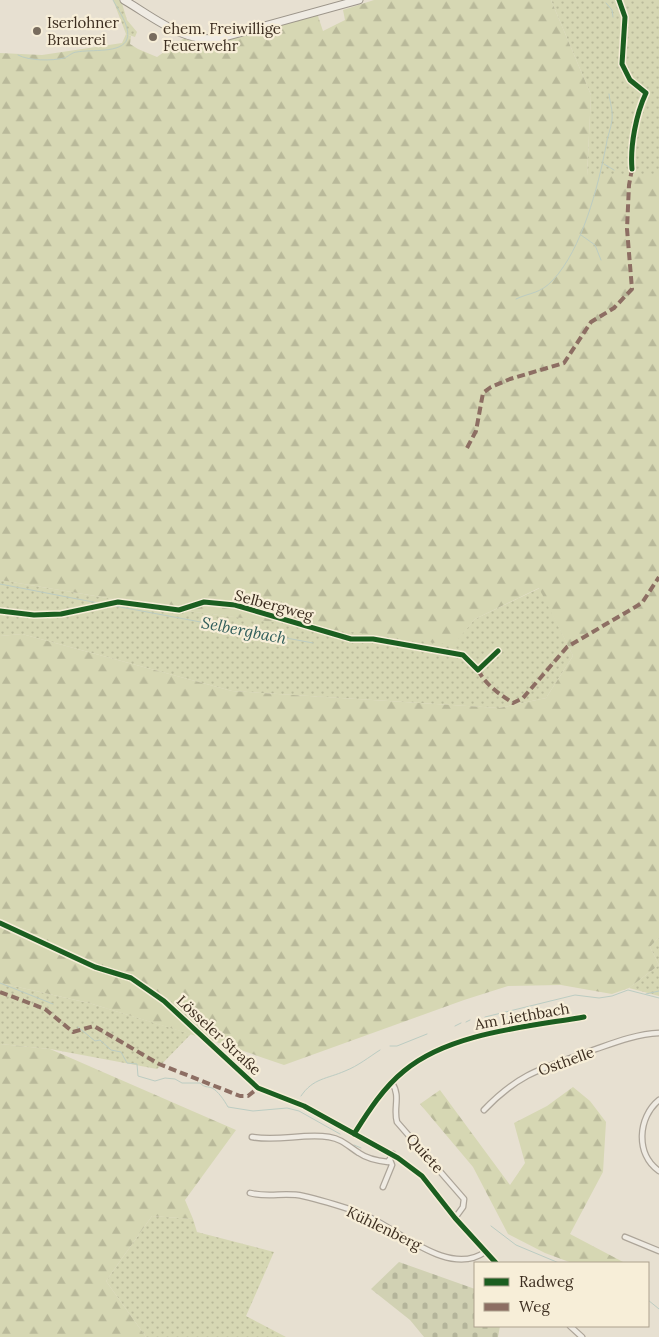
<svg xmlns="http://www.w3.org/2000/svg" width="659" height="1337" font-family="Lora,serif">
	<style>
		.grass { fill: url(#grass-dots) }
		.forest { fill: url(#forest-firs) }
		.cemetery { fill: url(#cemetery-stones) }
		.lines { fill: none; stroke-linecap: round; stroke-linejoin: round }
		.stream { stroke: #bcccc2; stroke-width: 1 }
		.minor-casing { stroke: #ada599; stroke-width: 7 }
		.secondary-casing { stroke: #9c958a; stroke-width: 9 }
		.minor { stroke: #efebe3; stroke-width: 4.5 }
		.secondary { stroke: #efebe3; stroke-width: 7 }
		.quiet { stroke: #8d6e63; stroke-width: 4; stroke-dasharray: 8 4; stroke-linecap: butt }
		.cycleway-casing { stroke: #f7eed8; stroke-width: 8 }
		.cycleway { stroke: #1b5e20; stroke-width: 5 }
		.poi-dot { fill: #786c5e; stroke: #f7eed8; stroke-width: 2 }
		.labels { text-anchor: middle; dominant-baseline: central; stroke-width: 4.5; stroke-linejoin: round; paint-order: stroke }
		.poi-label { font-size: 15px; fill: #3d2e20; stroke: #f7eed8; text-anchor: start }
		.street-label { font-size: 15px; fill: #3d2e20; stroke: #f7eed8 }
		.water-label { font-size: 16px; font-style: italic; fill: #2f5d5a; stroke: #f7eed8 }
	</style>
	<defs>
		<pattern id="grass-dots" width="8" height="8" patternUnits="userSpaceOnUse" patternTransform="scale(1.25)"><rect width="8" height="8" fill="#d6d7b3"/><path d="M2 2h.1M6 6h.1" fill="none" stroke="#b9b99a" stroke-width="1.8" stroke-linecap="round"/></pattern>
		<pattern id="forest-firs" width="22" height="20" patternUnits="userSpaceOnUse" patternTransform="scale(1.25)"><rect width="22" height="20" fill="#d6d7b3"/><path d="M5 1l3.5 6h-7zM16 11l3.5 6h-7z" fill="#b9b99a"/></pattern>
		<pattern id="cemetery-stones" width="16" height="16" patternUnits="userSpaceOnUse" patternTransform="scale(1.25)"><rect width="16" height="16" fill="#d1d1b3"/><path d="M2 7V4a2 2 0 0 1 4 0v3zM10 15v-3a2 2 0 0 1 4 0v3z" fill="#b4b49a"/></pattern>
	</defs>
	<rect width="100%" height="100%" fill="#e7e0d1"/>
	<path class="grass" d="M113,0H121L127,20L137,32L135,37L126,34Z
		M551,0H659V176H587L591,95Z
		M0,580L179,610L453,644L475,619L540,588L573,656L546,698L499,708L232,691L22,634L0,636Z
		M659,937V996L629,988L659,965L650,947Z
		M0,983L89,1003L191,1034L157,1069L50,1049L0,1044Z
		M152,1216L193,1219L197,1232L274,1252L246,1316L286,1337H146L106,1281Z"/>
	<path class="forest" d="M374,0H551L591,95L587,175L659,176V937L650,947L659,965L629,988L612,994L561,985L508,986L464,1000L284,1065L229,1046L89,1003L0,983V636L22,634L232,691L499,708L546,698L573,656L539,588L475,619L453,645L179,610L0,580V53L42,55L122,43L126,34L131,36L130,44L138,49L157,57L187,36L202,40L317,13L323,31L345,20L343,10Z
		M0,1044L50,1049L236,1130L185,1200L193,1219L152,1216L106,1281L146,1337H0Z
		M573,1087L590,1101L606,1122L603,1172L570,1234L625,1263H572L545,1253L508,1234L473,1167L420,1104L440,1090L510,1185L525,1163L514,1123L547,1106Z"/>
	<path class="cemetery" d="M399,1262L475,1289V1326H500L498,1337H424L410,1320L371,1289Z"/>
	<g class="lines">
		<path class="stream" d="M606,3L612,10L613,17
			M18,55C29,61 52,61 64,58C68,57 72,52 77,52C90,49 122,54 127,39C131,27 118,10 113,0
			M604,164L614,170
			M581,235L595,245L601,260
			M516,299C531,292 540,294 553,280C582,249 598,187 606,146C607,137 611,129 612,120C613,110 610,103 609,94
			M0,584L98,603
			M115,606L313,643
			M0,983L53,1004
			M646,994L659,991
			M485,1017L575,995L599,998L612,996L628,990L659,998
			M466,1022L470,1020
			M455,1026L461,1023
			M78,1027L95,1041L100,1040L111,1050L121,1052L127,1063L137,1064L138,1076L155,1081L165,1078L175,1079L182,1083H200C205,1088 207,1086 212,1088C218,1091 224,1100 228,1107L253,1111L287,1108L299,1111L340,1134
			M390,1046H397L427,1034
			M301,1096C313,1078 327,1079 345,1071C358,1066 369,1057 380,1050
			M354,1145L361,1148
			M491,1226L516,1245L559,1263
			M648,1300L659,1309"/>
		<defs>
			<path id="minor" d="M619,0L625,17L622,64L630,80L646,93C636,114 630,146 632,169
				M0,611L34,615L61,614L118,602L179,610L204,602L235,605L351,639H373L463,655L478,670L498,651
				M0,923L95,967L131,978L164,1001L258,1088L304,1106L398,1158L422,1176L455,1218L496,1263
				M392,1083C401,1096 393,1108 397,1122L464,1199L463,1207L455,1218
				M659,1100C638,1117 635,1154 659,1171
				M484,1110C521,1071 547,1067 596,1049C616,1042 637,1034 659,1033
				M354,1134C368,1112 383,1088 404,1071C449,1033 526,1027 584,1017
				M252,1137C278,1142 303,1133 329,1137C342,1139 348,1146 359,1153C366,1158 379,1161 388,1162L393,1154
				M383,1187L392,1165L390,1160
				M250,1193C268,1198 285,1192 303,1196C321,1200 340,1206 358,1212C393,1224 447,1279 485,1252
				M625,1237L659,1251
				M570,1326L582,1337"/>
			<path id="secondary" d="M124,0C155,18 184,44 221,38L359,0"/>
		</defs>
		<use href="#minor" class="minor-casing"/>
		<use href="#secondary" class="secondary-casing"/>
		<use href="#minor" class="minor"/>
		<use href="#secondary" class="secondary"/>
		<path class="quiet" d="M467,448L476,431L483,393L491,387L510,379L564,363L591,322L614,308L632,289L627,229L629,185L632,169
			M478,670C486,685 499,694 513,703L523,698L567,647L642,603L659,577
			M0,992L45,1009L73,1032L94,1026L159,1064L240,1096H248L258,1088"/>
		<defs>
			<path id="cycleway" d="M619,0L625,17L622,64L630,80L646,93C636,114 630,146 632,169
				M0,611L34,615L61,614L118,602L179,610L204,602L235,605L351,639H373L463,655L478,670L498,651
				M0,923L95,967L131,978L164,1001L258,1088L304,1106L398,1158L422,1176L455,1218L496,1263
				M354,1134C368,1112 383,1088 404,1071C449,1033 526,1027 584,1017"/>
		</defs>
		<use href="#cycleway" class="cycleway-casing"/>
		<use href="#cycleway" class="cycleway"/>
	</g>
	<g class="poi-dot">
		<circle cx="37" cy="31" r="5"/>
		<circle cx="153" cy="37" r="5"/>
	</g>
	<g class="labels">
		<g class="poi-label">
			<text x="47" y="22">Iserlohner<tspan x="47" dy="17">Brauerei</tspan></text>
			<text x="163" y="28">ehem. Freiwillige<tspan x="163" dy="17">Feuerwehr</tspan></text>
		</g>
		<g class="street-label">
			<text transform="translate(274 605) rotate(15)">Selbergweg</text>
			<text transform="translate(522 1016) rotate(-10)">Am Liethbach</text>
			<text transform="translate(219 1035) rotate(43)">Lösseler Straße</text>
			<text transform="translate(566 1061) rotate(-20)">Osthelle</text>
			<text transform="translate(425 1153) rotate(48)">Quiete</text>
			<text transform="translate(384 1228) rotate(26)">Kühlenberg</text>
		</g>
		<g class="water-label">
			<text transform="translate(244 630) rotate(11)">Selbergbach</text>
		</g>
	</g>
	<rect x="474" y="1262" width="175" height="65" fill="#f7eed8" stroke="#ada18e"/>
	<rect x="484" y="1278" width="25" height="8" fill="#1b5e20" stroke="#ada18e"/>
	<text x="519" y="1287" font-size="15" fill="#3d2e20">Radweg</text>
	<rect x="484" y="1303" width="25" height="8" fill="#8d6e63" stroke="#ada18e"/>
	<text x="519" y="1312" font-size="15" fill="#3d2e20">Weg</text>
</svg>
